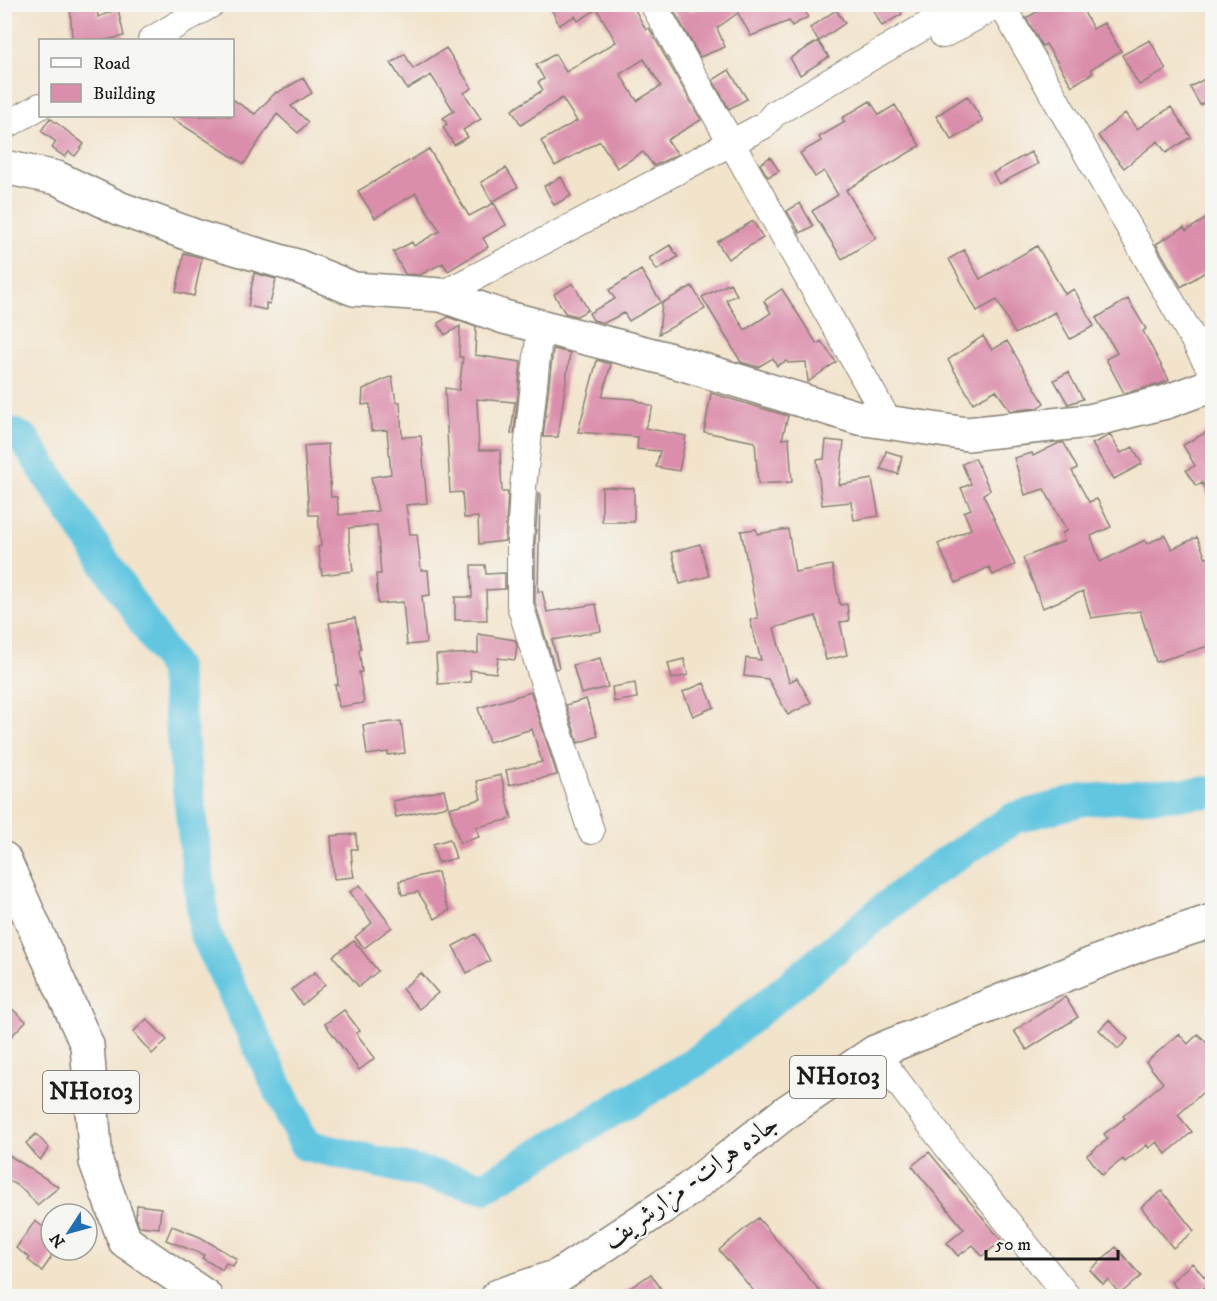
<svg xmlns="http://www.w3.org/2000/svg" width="1217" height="1301" font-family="'IM FELL DW Pica',Amiri,serif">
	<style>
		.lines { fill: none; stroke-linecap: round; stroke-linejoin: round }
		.river { stroke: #62c6e0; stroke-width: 32 }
		.building { fill: #db8eab; fill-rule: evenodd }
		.minor-casing { stroke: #878074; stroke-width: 28 }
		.major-casing { stroke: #878074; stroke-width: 36 }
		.highway-casing { stroke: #878074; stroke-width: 36 }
		.minor { stroke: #fff; stroke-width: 26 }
		.major { stroke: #fff; stroke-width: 33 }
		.highway { stroke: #fff; stroke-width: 33 }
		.labels { text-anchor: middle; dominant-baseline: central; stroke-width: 4.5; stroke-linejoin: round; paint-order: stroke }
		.shield { fill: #f6f6f2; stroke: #5d5d5c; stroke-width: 1.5 }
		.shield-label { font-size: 24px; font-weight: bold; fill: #1c1c1c }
		.street-label { font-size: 26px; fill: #1c1c1c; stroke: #f6f6f2 }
	</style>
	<rect width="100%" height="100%" fill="#f6f6f2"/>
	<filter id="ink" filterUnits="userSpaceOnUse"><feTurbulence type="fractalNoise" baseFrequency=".0167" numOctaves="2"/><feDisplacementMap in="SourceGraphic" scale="12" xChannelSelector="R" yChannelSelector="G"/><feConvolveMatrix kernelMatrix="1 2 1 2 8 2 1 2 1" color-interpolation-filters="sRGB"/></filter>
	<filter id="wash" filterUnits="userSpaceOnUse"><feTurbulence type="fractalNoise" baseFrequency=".008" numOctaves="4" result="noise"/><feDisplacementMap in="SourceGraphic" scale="24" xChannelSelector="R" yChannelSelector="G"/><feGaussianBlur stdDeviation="1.35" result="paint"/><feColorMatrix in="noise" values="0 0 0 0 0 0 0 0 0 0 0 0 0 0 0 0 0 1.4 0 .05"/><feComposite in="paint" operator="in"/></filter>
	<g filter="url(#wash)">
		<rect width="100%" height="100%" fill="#f2e3cb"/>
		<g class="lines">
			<path class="river" d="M4,430L24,439L174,668L205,933L305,1145L484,1187L700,1059L923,877L1014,818L1083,800L1212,792"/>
		</g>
		<g id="blocks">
			<path class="building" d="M70,4H97L98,17L118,9L124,36L105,40H72Z
				M549,4H632L646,30L649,28L701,120L667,140L678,154L654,166L643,152L617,168L600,141L555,166L541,141L577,121L562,98L521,125L512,110L543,90L538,82L544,79L536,65L555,54L566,72L616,42L597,9L578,21L575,16L559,25ZM644,59L661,86L637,101L620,74Z
				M670,4H685L689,11L713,4H802L808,17L792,26L789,21L751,36L738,13L717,28L725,47L700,57Z
				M870,4H897L902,14L882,26Z
				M1051,4H1080L1093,29L1104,23L1121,51L1091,69L1093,73L1072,86L1046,44L1042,46L1026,18Z
				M836,10L845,23L819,41L810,28Z
				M1150,40L1166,70L1139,85L1122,55Z
				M818,41L829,57L800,75L790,58Z
				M446,48L472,88L464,93L481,119L463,130L468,137L454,145L443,127L447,124L443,118L454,111L431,75L407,89L391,63L405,54L413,69Z
				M729,70L747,99L729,109L713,80Z
				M1212,75V98L1200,105L1190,87Z
				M303,78L312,93L291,106L308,122L298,133L277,114L244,164L168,116H232V99L255,114L276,92L277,93Z
				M967,96L983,121L952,140L936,116Z
				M870,101L879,115L895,105L920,146L846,190L876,238L842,259L812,211L838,195L824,171L815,177L800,153L821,141L819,137L845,122L842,118Z
				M1171,107L1191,137L1166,153L1158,141L1124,168L1098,136L1125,113L1137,129Z
				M50,118L84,144L75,156L69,152L65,157L52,148L56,142L41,131Z
				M429,149L469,216L494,203L506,225L483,238L488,247L448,271L443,263L420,275L405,274L393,252L412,242L414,246L440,231L416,193L375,218L358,191Z
				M1031,152L1038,164L999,184L993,173Z
				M770,157L779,171L768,177L760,164Z
				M506,168L518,187L492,202L481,182Z
				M561,177L571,196L554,205L544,186Z
				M800,203L813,226L800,233L787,211Z
				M1212,215V268L1181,287L1156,244L1184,227L1186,231Z
				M753,221L763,238L728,259L717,242Z
				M670,245L678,257L657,270L649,258Z
				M1037,246L1065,294L1074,289L1094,326L1070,339L1055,312L1015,334L997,300L977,311L949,259L964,250L980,279Z
				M184,253L202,258L194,296L176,292Z
				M641,270L661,302L629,321L624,313L604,323L593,320L589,313L615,299L609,290Z
				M254,273L276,279L270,304L266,303V310L248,306Z
				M573,283L588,310L577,316L565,313L554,294Z
				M730,283L737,295L726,300L745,330L771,313L764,301L782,289L817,344L821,341L836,362L808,382L806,362L788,363L786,361L777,366L773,358L758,367L741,362L702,297Z
				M692,286L705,309L659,334L662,303Z
				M1128,299L1146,329L1143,331L1169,380L1160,384L1124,393L1106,359L1117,353L1096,318Z
				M448,317L476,327L475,355L521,362L514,434H511L515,402L477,399L479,450H500L502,492H508L505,541L479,544L478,517L464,518L462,492L450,493L445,388L459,390L463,357H459L460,326L445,335L438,323Z
				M983,336L992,350L1007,341L1044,403L1037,408L1010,411L996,390L973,403L948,360Z
				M553,349L570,353L558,437H543Z
				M597,360L611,364L602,397L634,399L653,407L645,428L686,436L679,471L656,467L660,451L637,449L638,437L578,432Z
				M1068,372L1083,399L1068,404L1054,380Z
				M392,376L396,402H400L402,437L421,436L427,503L406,505L410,534H417L421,570H428L430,595L422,596L426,643L407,645L403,602L378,604L376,574H381L377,525L349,528V540L353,571L322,575L318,547L321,546L318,515H309L304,446L328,444L331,497H337L339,515L378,511L371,477L391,474L387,430L371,431L370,404L362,405L363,389Z
				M711,393L788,416L782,439L789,438L792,482L758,484L755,442L704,432Z
				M1212,429V504L1202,483L1196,486L1186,470L1195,466L1183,445Z
				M1110,435L1121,453L1133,447L1142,464L1114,479L1092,444Z
				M826,440L844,442L839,485L872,479L879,516L854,520L851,502L822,505L817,460L824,459Z
				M1059,443H1064L1077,468L1072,471L1089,502L1097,499L1111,527L1091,536L1100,562L1145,540L1147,544L1165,535L1172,549L1197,537L1206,558L1212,556V645L1156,662L1140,611L1091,618L1083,591L1043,608L1023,558L1064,541L1062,533L1067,531L1044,489L1025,495L1014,458L1032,453L1033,456Z
				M886,451L902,456L898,474L881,469Z
				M975,458L990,490L983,494L1015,565L993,575L989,567L956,583L938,544L971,529L964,512L971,509L961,488L971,484L962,464Z
				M602,487L634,488V522H602Z
				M538,493H540L538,592L542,591L547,612L596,604L601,631L552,640L559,668L555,669L535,603V542Z
				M756,529L757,534L788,529L795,572L832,565L840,605L847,604L849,621L840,622L847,655L826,660L816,616L774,628L789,682L797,678L811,703L788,715L768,679L744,676L746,658L761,660L750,620L758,618L741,531Z
				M700,544L709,576L680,584L672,552Z
				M471,565H485L486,574L505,573V589L486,590L487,620H455V597H472Z
				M355,618L361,649L359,650L362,672H359L364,703L339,707L335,685H338L336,656L329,623Z
				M478,634L515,640L517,645L515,660L498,658L496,673L470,670L471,682L438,684L436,655L478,653Z
				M600,658L608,687L581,694L573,665Z
				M684,659L688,675L672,679L668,663Z
				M635,683L637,698L614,702L612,687Z
				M704,683L714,707L693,716L683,692Z
				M531,692L557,775L509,785L506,770L542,762L532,729L489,742L478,708Z
				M586,699L598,736L578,743L566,705Z
				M401,721L405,753L388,755V752L367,755L363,725Z
				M501,775L512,819L476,827L479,837L460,843L449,808L481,799L477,781Z
				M444,790L448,806L396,817L393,801Z
				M356,834L357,849H351L352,861H351L354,877L334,879L331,836Z
				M450,839L456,858L438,863L433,844Z
				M438,872L445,902L450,910L435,919L418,892L402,895L399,881Z
				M360,885L392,927L364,948L355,937L372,923L350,892Z
				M476,934L490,961L467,973L453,946Z
				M354,941L378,971L359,987L333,956Z
				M315,972L325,985L302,1005L291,990Z
				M421,973L438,993L419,1009L402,989Z
				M1065,997L1078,1017L1027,1050L1014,1031Z
				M4,1002L26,1021L4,1044Z
				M344,1010L360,1031L356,1033L375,1058L359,1070L325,1024Z
				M147,1019L167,1040L152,1054L133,1032Z
				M1109,1020L1128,1039L1118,1049L1099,1030Z
				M1179,1034L1188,1044L1198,1034L1212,1048V1084L1178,1115L1192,1132L1166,1154L1157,1142L1149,1148L1147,1145L1125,1162L1123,1159L1102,1175L1087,1155L1108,1139L1104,1134L1125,1118L1123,1116L1163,1083L1146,1062Z
				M36,1134L49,1148L40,1160L26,1143Z
				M4,1152L59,1187L37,1205L25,1191L4,1177Z
				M929,1152L1002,1241L982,1256L973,1245L958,1256L947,1243L964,1229L912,1166Z
				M1162,1191L1194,1231L1173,1248L1141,1207Z
				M137,1205L161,1208L159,1228L139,1226L136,1217Z
				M758,1218L824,1296H758L719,1250Z
				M35,1221L51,1233V1258L42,1271L28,1260L30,1258L16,1248Z
				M172,1226L200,1237L237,1259L233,1266L226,1263L222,1270L202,1258L204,1255L166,1240Z
				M1116,1247L1141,1276L1120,1294L1108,1280L1103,1284L1090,1270Z
				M1192,1263L1210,1283L1194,1296H1184L1171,1282Z
				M651,1274L666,1296H618Z"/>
		</g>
	</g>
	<g filter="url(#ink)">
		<use href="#blocks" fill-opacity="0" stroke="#878074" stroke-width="1.5"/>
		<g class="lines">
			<defs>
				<path id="minor" d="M653,4L890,424
					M1001,4L1212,372
					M943,35L1000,4
					M151,40L212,4
					M4,127L40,106
					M441,295L765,125L774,114L963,4
					M540,327L523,488L520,542V605L556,723L591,831
					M875,1052L949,1149L1067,1296"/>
				<path id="major" d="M4,167L57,178L121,209L200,238L297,266L354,289L441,295L504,317L664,358L859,418L967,434L1089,421L1166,402L1212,385"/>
				<path id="highway" d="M4,859L87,1045L96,1162L125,1241L205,1296
					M498,1296L558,1276L685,1192L785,1113L875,1052L1144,943L1212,921"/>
			</defs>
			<use href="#minor" class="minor-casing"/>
			<use href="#major" class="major-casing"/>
			<use href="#highway" class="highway-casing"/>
			<use href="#minor" class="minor"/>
			<use href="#major" class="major"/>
			<use href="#highway" class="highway"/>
		</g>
	</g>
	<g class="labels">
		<g class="shield">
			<rect x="790" y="1056" width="96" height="42" rx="4.5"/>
			<rect x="43" y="1071" width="96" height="42" rx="4.5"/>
		</g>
		<g class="shield-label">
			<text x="838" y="1077">NH0103</text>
			<text x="91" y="1092">NH0103</text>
		</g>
		<g class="street-label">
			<text transform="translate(691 1182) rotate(-36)">جاده هرات- مزارشریف</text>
		</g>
	</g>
	<rect width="1217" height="1301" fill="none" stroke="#f6f6f2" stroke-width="24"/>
	<rect x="39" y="39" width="195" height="78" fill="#f6f6f2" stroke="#9f9f9c" stroke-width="1.5"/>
	<rect x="51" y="58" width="30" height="9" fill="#ffffff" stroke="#9f9f9c" stroke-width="1.5"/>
	<text x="93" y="69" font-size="18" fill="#1c1c1c">Road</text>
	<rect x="51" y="84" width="30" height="18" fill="#db8eab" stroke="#9f9f9c" stroke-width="1.5"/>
	<text x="93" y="99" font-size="18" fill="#1c1c1c">Building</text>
	<g transform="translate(69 1232) rotate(234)"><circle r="28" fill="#f6f6f2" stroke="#9f9f9c" stroke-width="1.5"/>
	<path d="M0-4.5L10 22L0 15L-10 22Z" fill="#1f6fb2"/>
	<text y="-9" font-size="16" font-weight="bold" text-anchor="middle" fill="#1c1c1c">N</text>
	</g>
	<path d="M986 1250v9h132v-9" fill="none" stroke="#1c1c1c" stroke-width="3"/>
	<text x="995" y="1250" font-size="18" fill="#1c1c1c" stroke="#f6f6f2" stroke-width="4.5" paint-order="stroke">50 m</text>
</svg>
